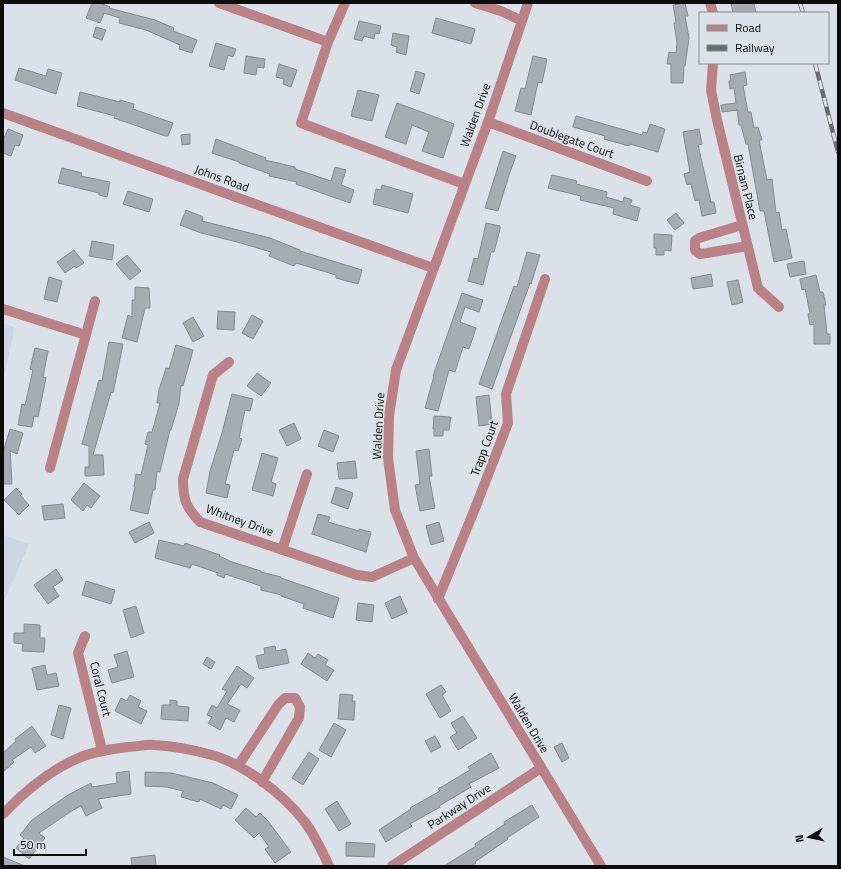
<svg xmlns="http://www.w3.org/2000/svg" width="841" height="869" font-family="'Titillium Web',sans-serif">
	<style>
		.built { fill: #cbd8e4 }
		.building { fill: #a5acb2; stroke: #848a90 }
		.lines { fill: none; stroke-linecap: round; stroke-linejoin: round }
		.minor { stroke: #ba8187; stroke-width: 10 }
		.rail-casing { stroke: #676a6f; stroke-width: 4.5 }
		.rail { stroke: #dbe1e8; stroke-width: 3; stroke-dasharray: 9; stroke-linecap: butt }
		.labels { text-anchor: middle; dominant-baseline: central; stroke-width: 3; stroke-linejoin: round; paint-order: stroke }
		.street-label { font-size: 12px; fill: #0a0c0e; stroke: #dbe1e8 }
	</style>
	<rect width="100%" height="100%" fill="#dbe1e8"/>
	<path class="built" d="M3,323L14,327L13,337L3,380Z
		M3,535L29,544L3,604Z"/>
	<path class="building" d="M92,3H100L110,7L109,8L155,20L174,28L173,31L197,40L192,53L179,49L180,45L146,30L119,23L120,18L104,13L100,23L86,18Z
		M685,3L688,16H685L689,38L685,66H684L683,83H671V64H667L669,52L676,53L677,43L674,23L676,22L673,5Z
		M731,3H754L756,13H733Z
		M436,18L475,29L471,44L432,33Z
		M359,21L381,26L379,34L375,33L374,39L364,36L362,41L354,39Z
		M96,27L106,30L102,40L93,37Z
		M393,33L409,36L406,55L396,52L397,47L391,45Z
		M216,43L236,49L233,57L228,55L224,70L209,66Z
		M246,56L265,59L264,68L257,67L256,75L244,73Z
		M533,56L547,59L542,83L538,82L531,115L515,111L521,88L525,89Z
		M279,64L297,70L291,87L283,84L284,79L276,77Z
		M19,68L46,76L48,69L62,73L56,94L15,80Z
		M416,71L425,74L419,94L410,91Z
		M745,72L747,85L743,86L748,112H751L754,128L758,127L762,140H759L767,180L772,179L776,213L779,212L782,230L786,229L792,258L774,262L764,211H760L748,144H746L741,125H739L737,110L722,112L721,105L736,103L734,88L730,89L729,81L731,80L730,75Z
		M358,90L379,95L372,121L351,116Z
		M80,92L120,102V100L134,104L133,109L173,123L168,136H165L146,129L114,118L115,116L77,106Z
		M397,103L454,124L443,158L422,151L429,132L412,125L406,144L385,137Z
		M576,116L642,135L643,132L647,133L650,124L665,129L658,152L630,144L629,146L604,139L605,136L573,127Z
		M8,129L23,135L19,146L15,145L11,156L3,153V140Z
		M699,129L702,144L698,145L711,202H714L716,213L702,216L699,200L695,201L691,184L687,185L684,174L690,172L683,132Z
		M190,134V144L182,145L181,135Z
		M216,139L266,158L265,160L295,167V169L331,181L335,167L346,170L341,185L354,190L350,203L296,184L297,182L269,176L270,174L239,163V162L212,153Z
		M503,151L516,156L509,175L498,211L485,208Z
		M62,168L82,173L81,176L110,182L107,197L99,195V193L58,183Z
		M552,175L577,181L576,184L607,192L606,197L623,202L624,197L632,200L630,205L640,208L637,221L613,214L614,208L580,200L581,196L548,188Z
		M382,185L413,194L408,213L373,204L376,189L381,190Z
		M128,191L153,199L149,212L123,204Z
		M186,210L203,217L202,221L270,238L300,250V251L362,270L358,284L336,278V275L296,263L294,266L269,256L271,252L237,242L201,233L180,225Z
		M676,213L684,223L675,230L667,220Z
		M486,223L500,226V229L494,252H491L483,285L468,281L474,258L478,259Z
		M654,234L672,235L671,251L664,250V255H656V248H654Z
		M92,241L114,245L112,260L89,256Z
		M74,250L84,263L76,268L75,266L65,273L57,262Z
		M527,252L540,255L531,284L530,283L492,389L479,384L514,286L517,287Z
		M127,255L141,271L130,280L116,264Z
		M804,261L806,274L790,277L787,264Z
		M711,274L713,286L693,289L691,278Z
		M816,275L820,292H823L826,305H824L827,334H830V344H814V324L810,325L808,314L810,313L805,289L802,290L800,279Z
		M49,277L62,281L57,302L44,299Z
		M738,280L743,302L732,305L727,282Z
		M135,287L149,288L150,308H145L137,342L122,338L128,315L132,317V300H135Z
		M462,293L483,300L479,312L465,307L460,322L476,328L469,349L463,347L455,372L449,370L438,411L425,408L434,376H433Z
		M218,311L235,312L234,330L217,329Z
		M252,315L263,321L253,339L242,333Z
		M193,317L204,336L193,342L183,323Z
		M109,342L123,344L113,393L111,392L93,455H103L104,475L85,476V467H89V446L82,444L99,380L102,381Z
		M176,345L193,350L183,386L181,385L179,403L171,430H170L160,472L157,471L155,490H153L148,514L130,510L135,487H134L136,474L141,475L148,445L145,444L148,432H152L160,403H157L159,390L166,368L169,369Z
		M35,348L48,351L43,377L46,378L38,417L34,416L32,427L18,425L22,404L25,405L33,370L30,369Z
		M257,373L271,383L261,396L247,386Z
		M232,394L253,399L250,411L245,410L239,438L242,439L238,451L234,450L225,484L230,485L227,498L206,493L210,471L222,433Z
		M489,395L492,424L479,426L476,397Z
		M434,416L451,417L449,430H443V436H434V429H433Z
		M294,423L301,439L287,446L279,430Z
		M10,429L23,433L17,454L10,451L12,484H3V452Z
		M324,430L339,436L333,452L318,446Z
		M429,449L432,476H429L435,508L420,511L415,485L420,484L416,451Z
		M262,453L278,458L271,482L276,484L273,496L252,490Z
		M355,461L357,478L339,479L337,463Z
		M84,483L100,496L91,508L87,505L83,511L71,500Z
		M336,487L353,493L348,509L331,503Z
		M16,488L22,494L20,495L29,505L19,515L4,500Z
		M63,504L65,518L44,520L42,506Z
		M318,514L330,517L328,522L359,531V529L371,532L366,552L312,534Z
		M149,522L154,533L135,543L129,532Z
		M439,522L444,541L431,545L426,526Z
		M159,540L184,546L185,543L220,555L219,556L232,562L261,571V572L281,577V578L339,598L333,618L303,608L304,604L281,596V595L261,590V586L225,574L224,578L217,575L218,573L192,564L190,568L155,558Z
		M56,569L63,580L53,587L59,596L48,604L34,585Z
		M86,581L115,590L111,604L82,595Z
		M400,596L407,612L392,619L385,603Z
		M358,603L374,605L372,622L356,620Z
		M136,606L144,633L131,638L123,610Z
		M24,624L40,625V638H45L44,652L22,651L23,644L14,643V633H24Z
		M275,646L276,651L286,649L289,663L259,669L256,656L265,654L264,648Z
		M127,651L134,677L112,683L108,670L118,667L114,655Z
		M308,653L315,658L318,654L328,660L325,665L334,670L327,681L301,664Z
		M207,657L215,662L211,669L203,664Z
		M45,665L47,675L56,673L59,686L37,690L32,668Z
		M237,666L254,678L247,688L241,684L227,704L240,710L234,722L226,718L220,730L208,723L212,717L207,715L212,705L217,708L227,691L222,689Z
		M441,685L446,692L442,695L451,711L440,718L426,694Z
		M340,694L353,695L352,701H355L354,720L338,719Z
		M130,695L141,701L138,707L147,711L141,724L115,711L121,698L127,701Z
		M170,700L177,701V706L189,707L188,721L161,719L162,705H170Z
		M59,705L71,708L63,739L51,735Z
		M463,716L477,738L458,750L450,737L457,733L451,723Z
		M334,723L346,730L331,757L319,750Z
		M32,726L46,746L35,753L31,747L12,760L14,762L3,772V753L16,741L15,739Z
		M435,736L441,747L431,752L425,741Z
		M562,743L569,758L562,762L554,747Z
		M309,752L319,759L303,785L292,778Z
		M491,753L499,768L469,784L471,787L439,806L440,807L410,824L412,826L386,842L379,830L411,809L410,808L440,791L438,789L470,770L468,767Z
		M129,771L131,794L98,799L102,808L86,816L81,806L73,810L39,833L45,838L29,859L16,848L24,838L20,835L32,820L68,795L91,783L92,787L117,783L116,773Z
		M145,772L171,773L213,783L238,795L231,809L223,805L221,809L200,799L199,802L181,797L183,791L167,787L145,786Z
		M337,801L351,824L339,831L325,809Z
		M532,805L539,817L507,838L508,839L475,862L476,863L471,866H444L476,846L475,844L505,824L504,822Z
		M246,808L256,817L260,813L268,821L291,852L275,863L265,849L269,847L259,833L254,838L235,820Z
		M346,842L375,844L374,857L346,856Z
		M155,855L156,866H132L131,858Z
		M3,857L25,866H3Z"/>
	<g class="lines">
		<path class="minor" d="M219,3L328,42
			M345,3L328,42L301,123L464,184
			M475,3L501,11L522,21
			M528,3L488,122L396,370L389,416L388,458L395,510L414,558L601,866
			M710,3L713,13
			M713,63L711,90L717,120L758,288L779,307
			M3,113L433,268
			M488,122L647,181
			M742,225L699,238L695,241V250L700,254L707,253L748,246
			M3,309L86,335
			M229,362L213,375L183,479C183,500 186,507 200,522L357,575L372,577L414,558
			M50,468L95,301
			M282,550L307,474
			M438,599L476,506L508,423L506,394L545,279
			M85,636L78,653L102,750
			M238,766L278,705L285,698H295L300,707L299,718L262,782
			M3,814C25,791 51,769 81,757C96,751 112,749 128,747C137,747 146,744 155,745C173,746 194,750 212,755C244,764 283,794 304,821C313,832 323,853 329,866
			M392,866L541,768"/>
		<defs>
			<path id="rail" d="M800,3L803,13
				M815,63L838,152"/>
		</defs>
		<use href="#rail" class="rail-casing"/>
		<use href="#rail" class="rail"/>
	</g>
	<g class="labels">
		<g class="street-label">
			<text transform="translate(475 115) rotate(-70)">Walden Drive</text>
			<text transform="translate(572 139) rotate(20)">Doublegate Court</text>
			<text transform="translate(222 178) rotate(20)">Johns Road</text>
			<text transform="translate(746 187) rotate(76)">Birnam Place</text>
			<text transform="translate(378 426) rotate(-87)">Walden Drive</text>
			<text transform="translate(484 448) rotate(-70)">Trapp Court</text>
			<text transform="translate(240 520) rotate(20)">Whitney Drive</text>
			<text transform="translate(101 689) rotate(76)">Coral Court</text>
			<text transform="translate(529 723) rotate(59)">Walden Drive</text>
			<text transform="translate(459 806) rotate(-33)">Parkway Drive</text>
		</g>
	</g>
	<rect width="841" height="869" fill="none" stroke="#0a0c0e" stroke-width="8"/>
	<rect x="699" y="12" width="130" height="52" fill="#dbe1e8" stroke="#878c91"/>
	<rect x="707" y="25" width="20" height="6" fill="#ba8187" stroke="#878c91"/>
	<text x="735" y="32" font-size="12" fill="#0a0c0e">Road</text>
	<rect x="707" y="45" width="20" height="6" fill="#676a6f" stroke="#878c91"/>
	<text x="735" y="52" font-size="12" fill="#0a0c0e">Railway</text>
	<g transform="translate(809 837) rotate(261)" stroke="#dbe1e8" stroke-width="3" paint-order="stroke">
	<path d="M0-3L7 15L0 10L-7 15Z" fill="#0a0c0e"/>
	<text y="-6" font-size="11" font-weight="bold" text-anchor="middle" fill="#0a0c0e">N</text>
	</g>
	<path d="M14 849v6h72v-6" fill="none" stroke="#0a0c0e" stroke-width="2"/>
	<text x="20" y="849" font-size="12" fill="#0a0c0e" stroke="#dbe1e8" stroke-width="3" paint-order="stroke">50 m</text>
</svg>
